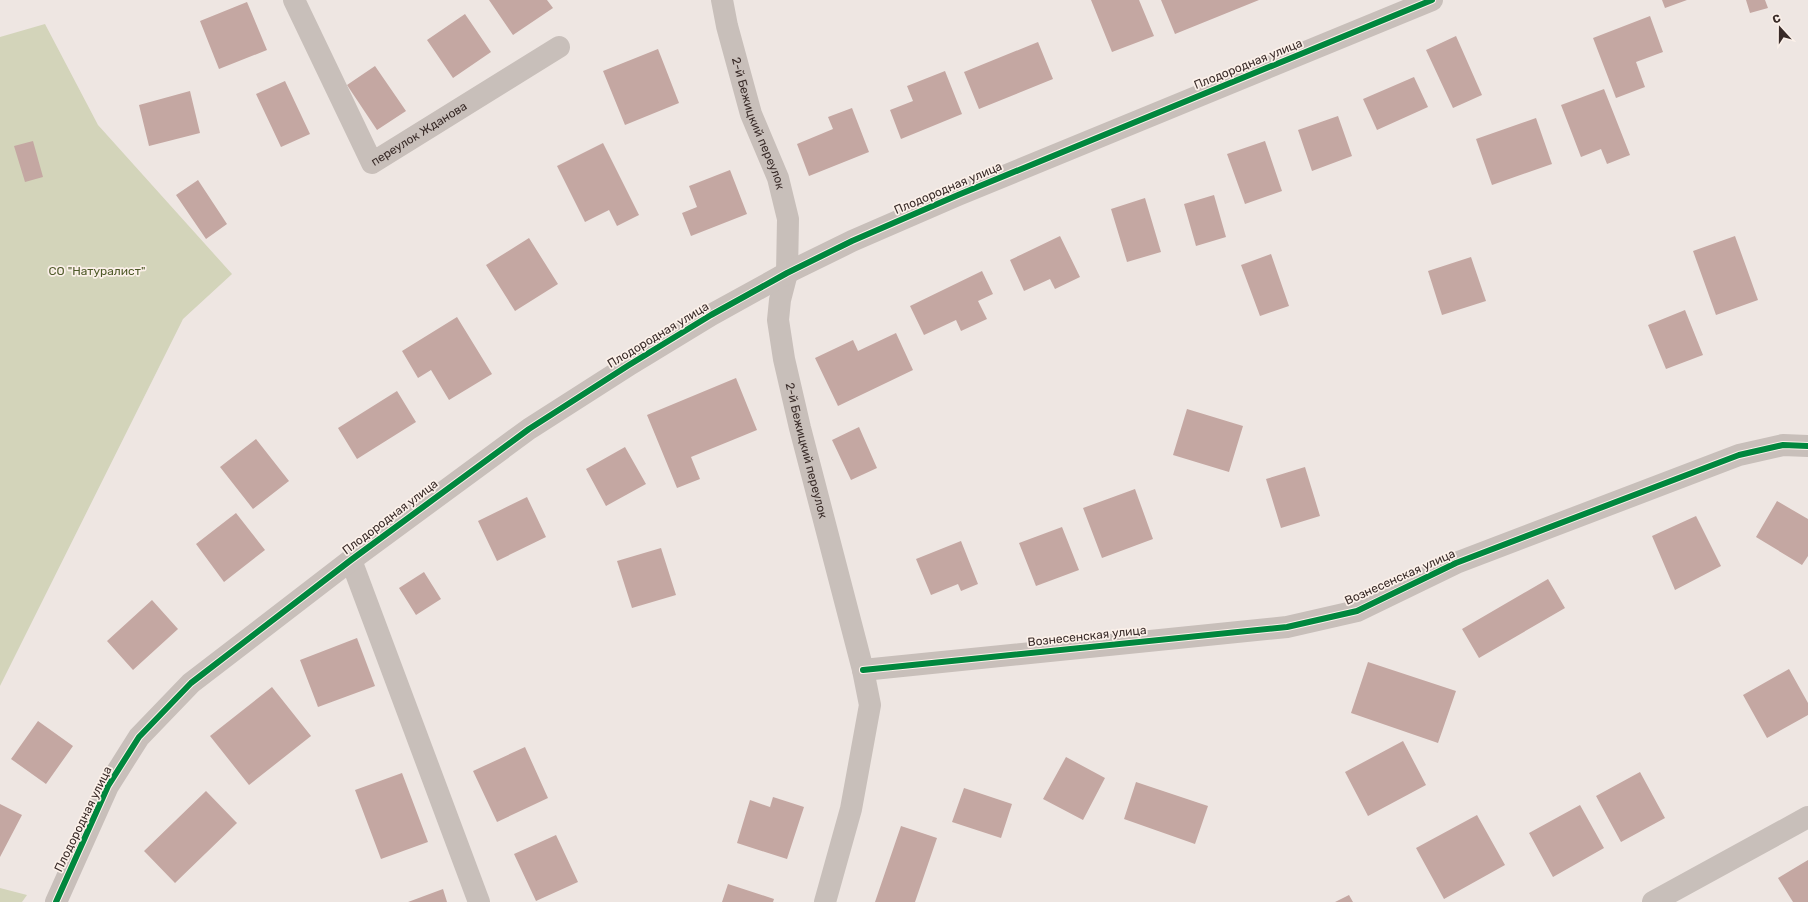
<svg xmlns="http://www.w3.org/2000/svg" width="1808" height="902" font-family="Rubik,sans-serif">
	<style>
		.green { fill: #d3d4ba }
		.building { fill: #c4a7a2 }
		.lines { fill: none; stroke-linecap: round; stroke-linejoin: round }
		.minor { stroke: #c8bfba; stroke-width: 22 }
		.cycleway-casing { stroke: #fbf0e9; stroke-width: 8 }
		.cycleway { stroke: #00873e; stroke-width: 6 }
		.labels { text-anchor: middle; dominant-baseline: central; stroke-width: 3.5; stroke-linejoin: round; paint-order: stroke }
		.street-label { font-size: 12px; fill: #392b28; stroke: #fbf0e9 }
		.park-label { font-size: 12px; fill: #4f5a29; stroke: #fbf0e9 }
	</style>
	<rect width="100%" height="100%" fill="#eee6e2"/>
	<path class="green" d="M45,24L98,125L232,274L183,319L0,686V37Z
		M0,888L27,895L22,902H0Z"/>
	<path class="building" d="M489,0H547L553,8L513,35Z
		M1091,0H1139L1154,36L1112,52Z
		M1161,0H1259L1175,34Z
		M1662,0H1687L1665,8Z
		M1746,0H1765L1768,8L1750,13Z
		M247,2L267,50L219,69L200,21Z
		M465,14L491,52L453,78L427,40Z
		M1650,16L1663,52L1636,62L1645,87L1616,98L1593,38Z
		M1456,36L1482,95L1453,108L1426,50Z
		M1038,42L1053,79L979,109L964,72Z
		M658,49L679,103L625,125L603,71Z
		M375,66L406,111L377,130L347,85Z
		M945,71L962,114L901,139L890,110L913,101L907,86Z
		M1414,77L1428,107L1377,130L1363,99Z
		M285,81L310,134L281,147L256,94Z
		M1604,89L1630,155L1607,164L1601,149L1581,157L1561,105Z
		M190,91L200,133L149,146L139,105Z
		M852,108L869,152L809,176L797,144L833,129L828,117Z
		M1338,116L1352,156L1312,171L1298,130Z
		M1536,118L1552,164L1492,185L1476,139Z
		M33,141L43,177L25,182L14,146Z
		M1265,141L1282,191L1245,204L1227,154Z
		M603,143L639,215L617,226L609,210L585,222L557,166Z
		M730,170L747,214L691,236L682,213L697,207L689,186Z
		M198,180L227,224L206,239L176,195Z
		M1214,195L1226,237L1196,246L1184,204Z
		M1145,198L1161,252L1127,262L1111,209Z
		M1060,236L1080,277L1055,289L1050,279L1024,291L1010,260Z
		M1735,236L1758,300L1716,315L1693,251Z
		M529,238L558,284L515,311L486,265Z
		M1271,254L1289,306L1260,316L1241,265Z
		M1471,257L1486,301L1442,315L1428,271Z
		M982,271L993,294L978,301L987,319L961,331L956,320L924,335L910,306Z
		M1685,310L1703,355L1666,369L1648,325Z
		M457,317L492,374L449,400L431,370L418,378L402,351Z
		M896,333L913,370L838,406L815,358L853,340L858,351Z
		M736,378L757,430L691,457L700,479L677,488L647,415Z
		M397,391L416,422L357,459L338,428Z
		M1187,409L1243,426L1229,472L1173,455Z
		M859,427L877,468L851,480L832,440Z
		M256,439L289,481L253,509L220,467Z
		M625,447L646,484L606,506L586,469Z
		M1305,467L1320,516L1281,528L1266,479Z
		M1135,489L1153,539L1102,558L1083,508Z
		M527,497L546,537L497,561L478,521Z
		M1777,501L1808,519V556L1802,565L1756,537Z
		M236,513L265,550L224,582L196,544Z
		M1696,516L1721,566L1675,590L1652,536Z
		M1062,527L1079,570L1036,586L1019,543Z
		M961,541L978,584L961,591L958,584L931,595L916,559Z
		M661,548L676,595L632,608L617,561Z
		M424,572L441,599L416,615L399,588Z
		M1548,579L1565,608L1479,658L1462,629Z
		M152,600L178,629L133,670L107,641Z
		M357,638L375,686L318,707L300,660Z
		M1368,662L1456,691L1438,743L1351,713Z
		M1789,669L1808,703V715L1767,738L1743,695Z
		M272,687L311,736L249,785L210,736Z
		M38,721L73,746L46,784L11,759Z
		M1403,741L1426,785L1368,816L1345,772Z
		M525,747L548,798L497,822L473,771Z
		M1066,757L1105,778L1083,820L1043,799Z
		M1640,772L1665,818L1621,842L1596,796Z
		M402,773L428,842L381,859L355,790Z
		M1136,782L1208,806L1195,844L1124,819Z
		M964,788L1012,804L1001,838L952,822Z
		M206,791L237,823L175,883L144,851Z
		M773,797L804,807L787,859L737,843L750,800L770,807Z
		M0,804L22,815L0,857Z
		M1580,805L1604,848L1553,877L1529,833Z
		M1477,815L1505,865L1444,899L1416,848Z
		M901,826L937,838L915,902H875Z
		M556,835L578,882L536,901L514,854Z
		M1808,860V902H1793L1778,878Z
		M728,884L774,899L773,902H722Z
		M443,889L447,902H408Z
		M1349,895L1353,902H1335Z"/>
	<g class="lines">
		<g class="minor">
			<path id="s1" d="M294,0L372,163L559,47"/>
			<path id="s2" d="M722,0L727,26L751,114L778,178L788,219L787,273L780,300L778,320L784,359L800,428L863,670L870,705L851,809L825,902"/>
			<path d="M351,560L479,902"/>
			<path d="M863,670L1287,627L1357,611L1456,563L1739,455L1783,445L1808,446"/>
			<path d="M56,902L108,786L139,737L191,683L351,560L529,429L629,365L711,315L787,273L852,241L958,195L1432,0"/>
			<path d="M1653,902L1808,817"/>
		</g>
		<defs>
			<path id="cycleway" d="M863,670L1287,627L1357,611L1456,563L1739,455L1783,445L1808,446
				M56,902L108,786L139,737L191,683L351,560L529,429L629,365L711,315L787,273L852,241L958,195L1432,0"/>
		</defs>
		<use href="#cycleway" class="cycleway-casing"/>
		<use href="#cycleway" class="cycleway"/>
	</g>
	<g class="labels">
		<g class="street-label">
			<text transform="translate(1248 64) rotate(-22)">Плодородная улица</text>
			<text stroke="none"><textPath href="#s2" startOffset="129">2-й Бежицкий переулок</textPath></text>
			<text stroke="none"><textPath href="#s1" startOffset="236">переулок Жданова</textPath></text>
			<text transform="translate(948 188) rotate(-23)">Плодородная улица</text>
			<text transform="translate(658 335) rotate(-31)">Плодородная улица</text>
			<text stroke="none"><textPath href="#s2" startOffset="465">2-й Бежицкий переулок</textPath></text>
			<text transform="translate(390 517) rotate(-37)">Плодородная улица</text>
			<text transform="translate(1400 577) rotate(-24)">Вознесенская улица</text>
			<text transform="translate(1087 636) rotate(-6)">Вознесенская улица</text>
			<text transform="translate(83 819) rotate(-64)">Плодородная улица</text>
		</g>
		<g class="park-label">
			<text x="97" y="271">СО "Натуралист"</text>
		</g>
	</g>
	<g transform="translate(1780 28) rotate(339)" stroke="#fbf0e9" stroke-width="3" paint-order="stroke">
	<path d="M0-3L7 15L0 10L-7 15Z" fill="#392b28"/>
	<text y="-6" font-size="11" font-weight="bold" text-anchor="middle" fill="#392b28">С</text>
	</g>
</svg>
